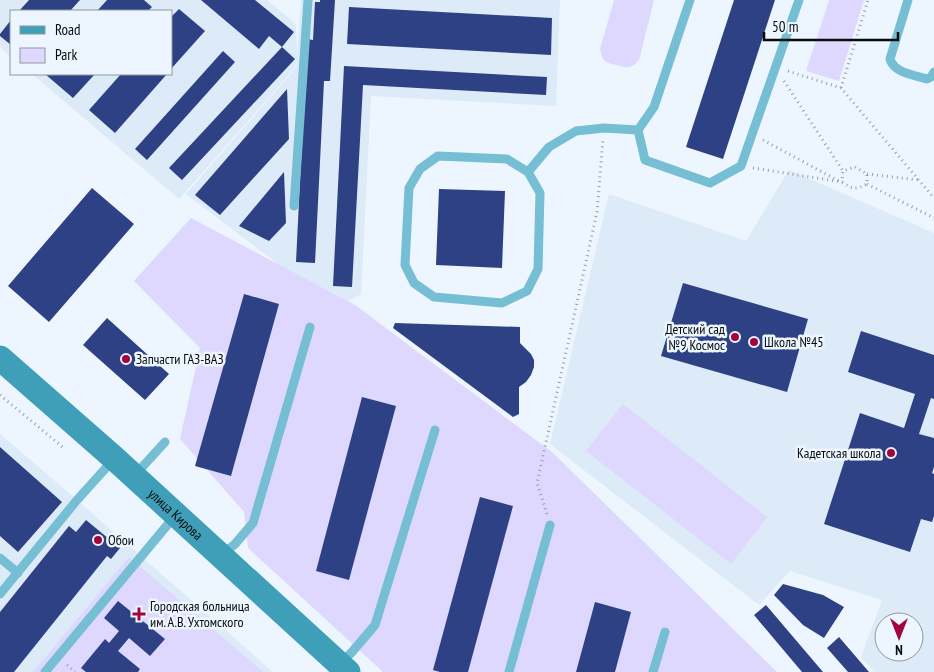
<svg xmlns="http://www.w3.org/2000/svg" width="934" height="672" font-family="'PT Sans Narrow',sans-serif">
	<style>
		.built { fill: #ddeaf7; fill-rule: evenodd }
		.green { fill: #dfd8fe }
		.building { fill: #2e4185 }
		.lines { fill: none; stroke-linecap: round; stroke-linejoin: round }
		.path { stroke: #989fa5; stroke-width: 3; stroke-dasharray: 1 4; stroke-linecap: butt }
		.service { stroke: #75bed3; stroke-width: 9 }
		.secondary { stroke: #3f9fb8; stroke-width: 25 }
		.poi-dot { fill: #a2043e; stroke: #edf6fe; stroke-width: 2 }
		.labels { text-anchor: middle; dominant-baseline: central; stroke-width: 5; stroke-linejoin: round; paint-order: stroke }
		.poi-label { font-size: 14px; fill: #080c0f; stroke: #edf6fe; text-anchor: start }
		.street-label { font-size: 14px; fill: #080c0f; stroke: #edf6fe }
	</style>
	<rect width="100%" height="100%" fill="#edf6fe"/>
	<path class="built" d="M0,0H267L296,24L297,54L301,0H560L556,106L371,96L361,294L336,308L186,194L296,68L297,58L295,68L179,199L32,74H171V11H11V57L0,47Z
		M789,170L934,233V672H874L861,657L882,600L790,571L759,605L550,444L609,194L746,241ZM884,622H914V652H884Z
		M0,434L77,500L273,672H0Z"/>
	<path class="green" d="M614,0H654L639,60C632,69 626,68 616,65C613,64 608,63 605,61C602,58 601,53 600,49Z
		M829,0H864L839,81L806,71Z
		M191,218L355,305L552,452L777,672H383L248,548L244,512L180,439L200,348L134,281Z
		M623,404L767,517L731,564L586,451Z
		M129,557L263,672H33Z"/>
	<path class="building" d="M29,0H80L70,11H19Z
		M107,0H144L152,7L148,11H97Z
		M201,0H255L294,32L282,47L269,36L259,49Z
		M320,0H335L330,81H324L315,263L296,262L307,39L313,40L315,2H320Z
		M734,0H775L723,159L686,147Z
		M349,7L552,18L551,55L347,44Z
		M179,9L205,31L171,69V17Z
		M11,20V45L0,36V34Z
		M282,47L295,59L182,180L169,168Z
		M223,51L235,62L147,160L135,149Z
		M344,66L547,77L546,95L363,85L352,287L333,286Z
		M45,74H95L73,98Z
		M121,74H167L115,133L89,110Z
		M287,89L289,139L220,215L195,195Z
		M284,172L286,223L269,241L239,226Z
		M92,188L134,224L49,322L8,286Z
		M439,189L505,191L502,268L436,265Z
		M683,283L808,319L787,392L661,356Z
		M244,294L279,304L231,476L195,466Z
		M107,318L169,374L145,400L83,345Z
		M395,323L520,327V343L531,354L534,360V367L531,375L526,382L519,387V414L513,417L393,328Z
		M861,331L934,355V399L931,398L919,434L934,438V467L932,473L934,474V516L932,522L921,519L910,552L824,524L860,413L904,428L915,394L848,372Z
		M362,397L396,406L349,580L316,571Z
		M0,447L62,502L18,552L0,536Z
		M480,497L513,506L468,672H440L433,670Z
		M86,520L120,548L111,559L107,556L14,672H0V612L69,526L76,532Z
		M783,584L823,595L844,607L824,638L803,625L774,595Z
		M118,601L165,639L150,656L129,638L118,651L140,669L138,672H86L81,668L105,639L109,643L119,631L104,618Z
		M595,602L631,612L615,672H576Z
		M766,605L823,672H802L754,615Z
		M839,637L869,672H848L827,648Z"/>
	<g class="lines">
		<path class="path" d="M788,71L841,88L934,198
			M784,81L843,171
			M841,88L868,0
			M763,140L839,181
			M855,167L867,174V184C856,190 852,189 842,182L843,171Z
			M753,168L842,182
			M867,174L919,180
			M867,184L934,218
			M0,395L65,449
			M547,514L537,483L597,212L603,139
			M67,665L75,672"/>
		<path class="service" d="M690,0L654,107L638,130L645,160L710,183L741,166L799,0
			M908,0L890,59C894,73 914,75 927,79L931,77L934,72
			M528,172L540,193L538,269L527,291L502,303L434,297L414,283L405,265L409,188L420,169L438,156L507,159L528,172L549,147L576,131L604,128L638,130
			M294,206L308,0
			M135,475L165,442
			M223,554L235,544L253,523L310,327
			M0,558L18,573
			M0,594L77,500L114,459
			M341,663L352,652L375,625L435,430
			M45,672L174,517
			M509,672L550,525
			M653,672L665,632"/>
		<path class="secondary" id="s1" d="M0,358L114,458L348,672"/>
	</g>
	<g class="poi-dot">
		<circle cx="735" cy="337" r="5"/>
		<circle cx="754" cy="342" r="5"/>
		<circle cx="126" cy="359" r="5"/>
		<circle cx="891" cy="453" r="5"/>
		<circle cx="98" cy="540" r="5"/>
		<path d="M136.5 606.5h5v5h5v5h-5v5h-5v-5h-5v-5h5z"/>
	</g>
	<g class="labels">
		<g class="poi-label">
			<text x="725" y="329" text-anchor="end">Детский сад<tspan x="725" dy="16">№9 Космос</tspan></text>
			<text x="764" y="342">Школа №45</text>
			<text x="136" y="359">Запчасти ГАЗ-ВАЗ</text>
			<text x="881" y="453" text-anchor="end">Кадетская школа</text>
			<text x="108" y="540">Обои</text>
			<text x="150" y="606">Городская больница<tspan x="150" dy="16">им. А.В. Ухтомского</tspan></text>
		</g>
		<g class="street-label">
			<text stroke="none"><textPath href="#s1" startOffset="235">улица Кирова</textPath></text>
		</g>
	</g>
	<rect x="10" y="10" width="162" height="65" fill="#edf6fe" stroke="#91989e"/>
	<rect x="20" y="26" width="25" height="8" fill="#3f9fb8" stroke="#91989e"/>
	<text x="55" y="35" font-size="15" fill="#080c0f">Road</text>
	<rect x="20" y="48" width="25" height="15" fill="#dfd8fe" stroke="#91989e"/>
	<text x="55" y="60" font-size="15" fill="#080c0f">Park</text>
	<g transform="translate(899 637) rotate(180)"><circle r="24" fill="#edf6fe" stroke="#91989e"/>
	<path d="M0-4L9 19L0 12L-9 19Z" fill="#a2043e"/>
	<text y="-8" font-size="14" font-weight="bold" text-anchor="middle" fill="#080c0f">N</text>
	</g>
	<path d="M764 32v8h134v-8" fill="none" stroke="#080c0f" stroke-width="2.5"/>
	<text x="772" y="32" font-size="15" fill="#080c0f" stroke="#edf6fe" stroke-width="4" paint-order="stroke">50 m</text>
</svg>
